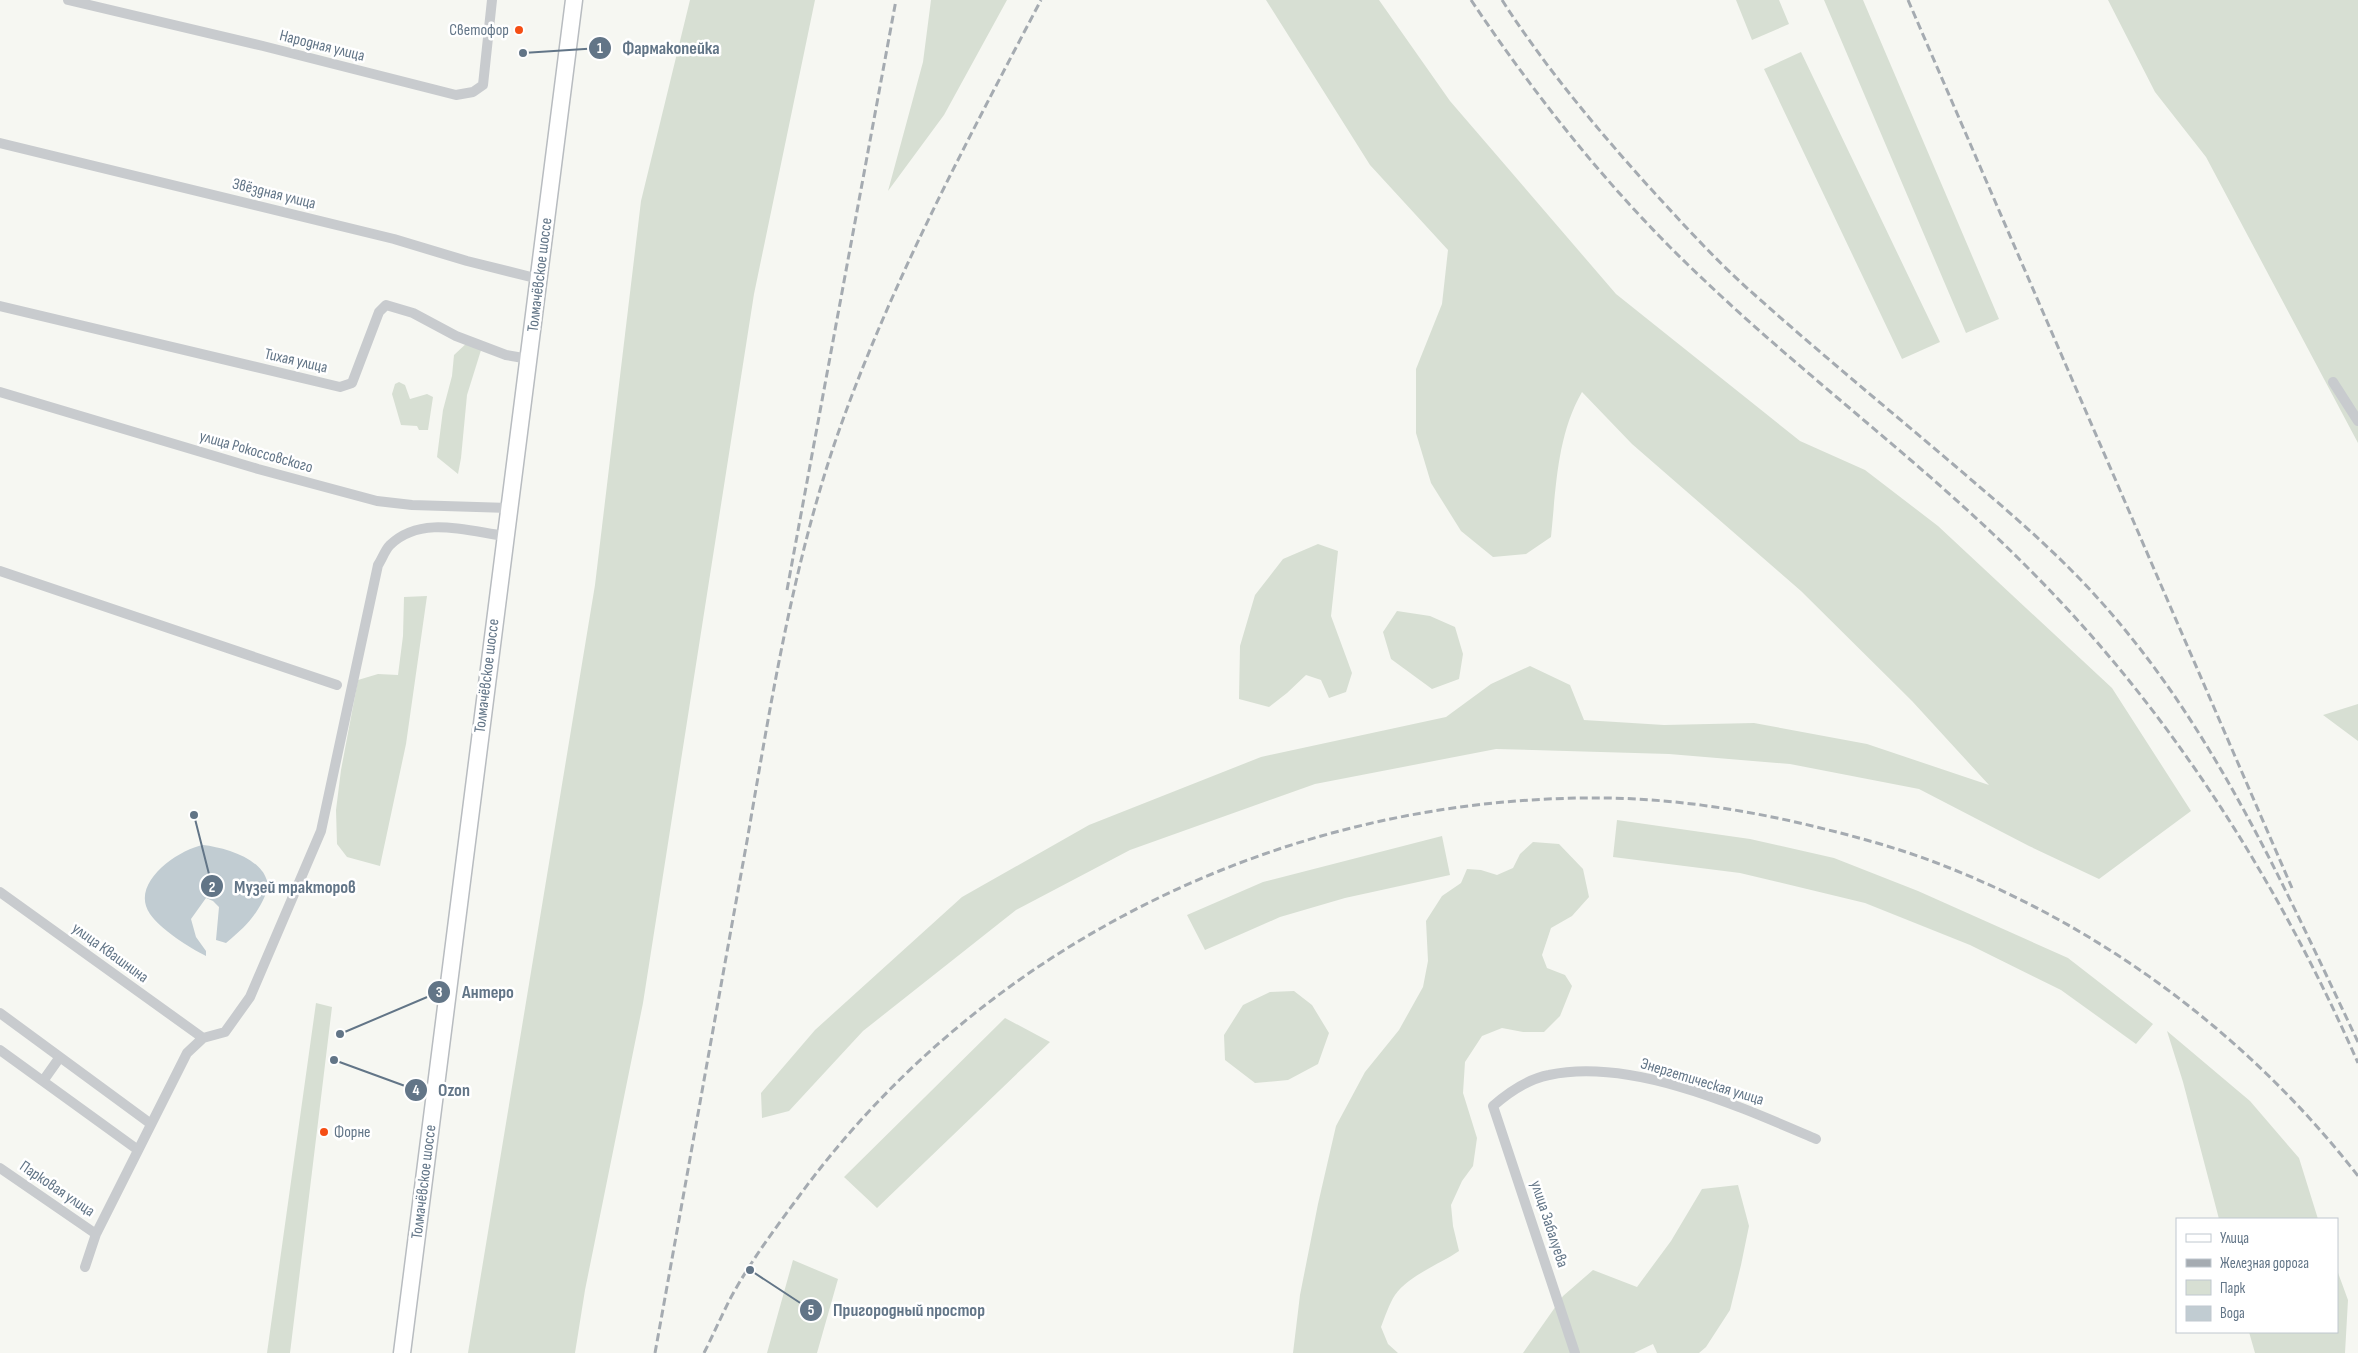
<svg xmlns="http://www.w3.org/2000/svg" width="2358" height="1353" font-family="'Sofia Sans Condensed',sans-serif">
	<style>
		.green { fill: #d7dfd3 }
		.water { fill: #c1ccd2 }
		.lines { fill: none; stroke-linecap: round; stroke-linejoin: round }
		.primary-casing { stroke: #b8bcc0; stroke-width: 19 }
		.street { stroke: #c8cbce; stroke-width: 10 }
		.primary { stroke: #fff; stroke-width: 16 }
		.rail { stroke: #a5abb1; stroke-width: 3; stroke-dasharray: 8 4; stroke-linecap: butt }
		.poi-dot { fill: #f54e14; stroke: #fff; stroke-width: 2 }
		.labels { text-anchor: middle; dominant-baseline: central; stroke-width: 5; stroke-linejoin: round; paint-order: stroke }
		.poi-label { font-size: 16px; fill: #627587; stroke: #fff; text-anchor: end }
		.street-label { font-size: 16px; fill: #627587; stroke: #fff }
		.leader { fill: none; stroke: #627587; stroke-width: 2 }
		.callout-dot { fill: #627587; stroke: #fff; stroke-width: 2 }
		.mark-label { font-size: 15px; text-anchor: middle; font-weight: bold; fill: #fff }
		.callout-label { font-size: 18px; text-anchor: middle; font-weight: bold; fill: #627587; stroke: #fff; stroke-width: 5; stroke-linejoin: round; paint-order: stroke }
	</style>
	<rect width="100%" height="100%" fill="#f6f7f2"/>
	<path class="green" d="M690,0H815L754,294L643,1003L585,1290L575,1353H468L595,585L641,201Z
		M931,0H1007L944,115L888,191L923,62Z
		M1266,0H1379L1450,101L1616,294L1800,441L1865,470L1938,526L2112,688L2191,811L2099,879L2029,846L1919,789L1790,764L1669,754L1496,749L1315,784L1130,850L1016,910L863,1031L789,1111L762,1118L761,1093L815,1030L962,897L1089,825L1261,757L1446,717L1491,684L1530,666L1570,685L1584,720L1664,725L1754,723L1867,744L1989,785L1912,701L1801,591L1632,444L1582,392C1557,435 1556,488 1551,537L1526,554L1493,557L1461,531L1431,483L1416,433V369L1442,304L1448,250L1370,165Z
		M1736,0H1779L1789,24L1752,40Z
		M1824,0H1863L1999,319L1966,333Z
		M2108,0H2358V443L2206,157L2155,92Z
		M1801,52L1940,342L1902,359L1764,69Z
		M470,340L482,347L467,395L461,458L458,474L437,457L443,410L452,376L454,355Z
		M399,382L405,385L410,399L427,394L433,397L428,430H419L417,426L401,425L392,394L395,384Z
		M1318,544L1338,551L1331,616L1352,673L1346,692L1329,698L1321,680L1306,675L1287,693L1269,707L1239,699L1240,646L1255,595L1283,559Z
		M427,596L406,744L380,866L347,857L337,844L336,810L341,770L358,680L378,674L398,675L403,636L404,597Z
		M1397,611L1430,616L1455,627L1463,654L1459,679L1432,689L1391,659L1383,632Z
		M2358,704V741L2323,715Z
		M1617,820L1750,839L1834,858L1918,891L2068,958L2153,1024L2136,1044L2061,990L1970,945L1865,903L1740,873L1613,857Z
		M1442,836L1450,875L1345,898L1280,917L1205,950L1187,915L1263,882Z
		M1533,842L1559,844L1583,869L1589,897L1572,916L1551,928L1542,955L1547,968L1565,975L1572,986L1560,1016L1544,1032H1523L1502,1028L1482,1036L1465,1062L1463,1093L1477,1138L1473,1166L1462,1181L1451,1205L1453,1226L1459,1251C1440,1264 1408,1276 1395,1295C1389,1304 1385,1317 1381,1327L1388,1344L1398,1353H1293L1300,1295L1318,1204L1336,1126L1365,1072L1399,1030L1423,987L1428,961L1426,921L1442,896L1461,883L1467,869L1481,870L1497,875L1513,868L1520,854Z
		M1294,991L1312,1005L1329,1033L1318,1064L1288,1080L1255,1083L1225,1060L1224,1035L1243,1005L1270,992Z
		M316,1003L332,1007L290,1353H267Z
		M1005,1018L1050,1042L877,1208L844,1177Z
		M2167,1031L2250,1101L2299,1158L2318,1219H2219L2183,1082Z
		M1738,1185L1749,1226L1741,1265L1730,1310L1706,1347L1699,1353H1657L1653,1344L1634,1353H1523L1563,1296L1593,1270L1637,1287L1671,1241L1702,1189Z
		M793,1260L838,1279L817,1353H767Z
		M2337,1270L2348,1300L2345,1353H2255L2249,1332H2337Z"/>
	<path class="water" d="M203,845C221,847 250,855 262,871C265,874 267,881 269,886C259,913 248,925 226,943L216,940L219,907L213,901L206,898L191,919L196,937L206,951V956C190,948 160,929 150,914C129,884 177,850 203,845Z"/>
	<g class="lines">
		<defs>
			<path id="primary" d="M402,1353L574,0"/>
		</defs>
		<use href="#primary" class="primary-casing"/>
		<path class="street" d="M68,0L263,46L456,95L473,92L483,85L492,0
			M0,143L394,239L467,261L539,279
			M0,306L340,387L352,383L379,312L386,305L413,313L456,336L506,355L529,359
			M2333,382L2358,421
			M0,392L258,469L377,501L412,505L509,508
			M0,571L337,685
			M0,892L203,1038
			M0,1013L151,1124
			M0,1050L138,1150
			M43,1081L60,1057
			M0,1168L96,1234
			M85,1267L96,1234L187,1053L203,1038L225,1032L250,997L321,831L378,565C382,559 385,550 390,545C421,515 467,531 505,536
			M1575,1353L1493,1106C1509,1092 1528,1079 1549,1075C1631,1057 1741,1107 1816,1139"/>
		<use href="#primary" class="primary"/>
		<path class="rail" d="M1471,0C1539,101 1615,197 1704,280C1809,380 1927,466 2029,569C2170,710 2278,881 2358,1063
			M1502,0C1545,67 1597,129 1650,188C1684,225 1718,263 1756,296C1821,354 1888,409 1954,465C1996,501 2038,536 2076,575C2206,708 2279,876 2358,1042
			M1908,0L2292,888
			M787,590L896,0
			M655,1353C686,1182 716,1012 747,841C770,708 791,574 834,445C887,290 965,145 1041,0
			M704,1353C713,1335 721,1317 730,1299C749,1264 773,1231 797,1199C983,942 1290,794 1607,798C1673,799 1740,809 1804,824C1846,834 1888,845 1929,860C2098,923 2248,1034 2358,1176"/>
	</g>
	<g class="poi-dot">
		<circle cx="519" cy="30" r="5"/>
		<circle cx="324" cy="1132" r="5"/>
	</g>
	<g class="labels">
		<g class="poi-label">
			<text x="509" y="30">Светофор</text>
			<text x="334" y="1132" text-anchor="start">Форне</text>
		</g>
		<g class="street-label">
			<text transform="translate(322 46) rotate(14)">Народная улица</text>
			<text transform="translate(274 194) rotate(14)">Звёздная улица</text>
			<text transform="translate(540 275) rotate(-83)">Толмачёвское шоссе</text>
			<text transform="translate(296 361) rotate(13)">Тихая улица</text>
			<text transform="translate(256 452) rotate(16)">улица Рокоссовского</text>
			<text transform="translate(487 676) rotate(-83)">Толмачёвское шоссе</text>
			<text transform="translate(110 953) rotate(36)">улица Квашнина</text>
			<text transform="translate(1702 1082) rotate(17)">Энергетическая улица</text>
			<text transform="translate(424 1182) rotate(-83)">Толмачёвское шоссе</text>
			<text transform="translate(57 1189) rotate(34)">Парковая улица</text>
			<text transform="translate(1549 1224) rotate(72)">улица Забалуева</text>
		</g>
	</g>
	<path class="leader" d="M523 53L600 48M194 815L212 886M340 1034L439 992M334 1060L416 1090M750 1270L811 1310"/>
	<g class="callout-dot">
		<circle cx="523" cy="53" r="5"/>
		<circle cx="194" cy="815" r="5"/>
		<circle cx="340" cy="1034" r="5"/>
		<circle cx="334" cy="1060" r="5"/>
		<circle cx="750" cy="1270" r="5"/>
		<circle cx="600" cy="48" r="12"/>
		<circle cx="212" cy="886" r="12"/>
		<circle cx="439" cy="992" r="12"/>
		<circle cx="416" cy="1090" r="12"/>
		<circle cx="811" cy="1310" r="12"/>
	</g>
	<g class="mark-label">
		<text x="600" y="53">1</text>
		<text x="212" y="892">2</text>
		<text x="439" y="997">3</text>
		<text x="416" y="1095">4</text>
		<text x="811" y="1315">5</text>
	</g>
	<g class="callout-label">
		<text x="671" y="54">Фармакопейка</text>
		<text x="295" y="893">Музей тракторов</text>
		<text x="488" y="998">Антеро</text>
		<text x="454" y="1096">Ozon</text>
		<text x="909" y="1316">Пригородный простор</text>
	</g>
	<rect x="2176" y="1218" width="162" height="115" fill="#ffffff" stroke="#c0c8cf"/>
	<rect x="2186" y="1234" width="25" height="8" fill="#ffffff" stroke="#c0c8cf"/>
	<text x="2220" y="1243" font-size="15" fill="#627587">Улица</text>
	<rect x="2186" y="1259" width="25" height="8" fill="#a5abb1" stroke="#c0c8cf"/>
	<text x="2220" y="1268" font-size="15" fill="#627587">Железная дорога</text>
	<rect x="2186" y="1280" width="25" height="15" fill="#d7dfd3" stroke="#c0c8cf"/>
	<text x="2220" y="1293" font-size="15" fill="#627587">Парк</text>
	<rect x="2186" y="1306" width="25" height="15" fill="#c1ccd2" stroke="#c0c8cf"/>
	<text x="2220" y="1318" font-size="15" fill="#627587">Вода</text>
</svg>
